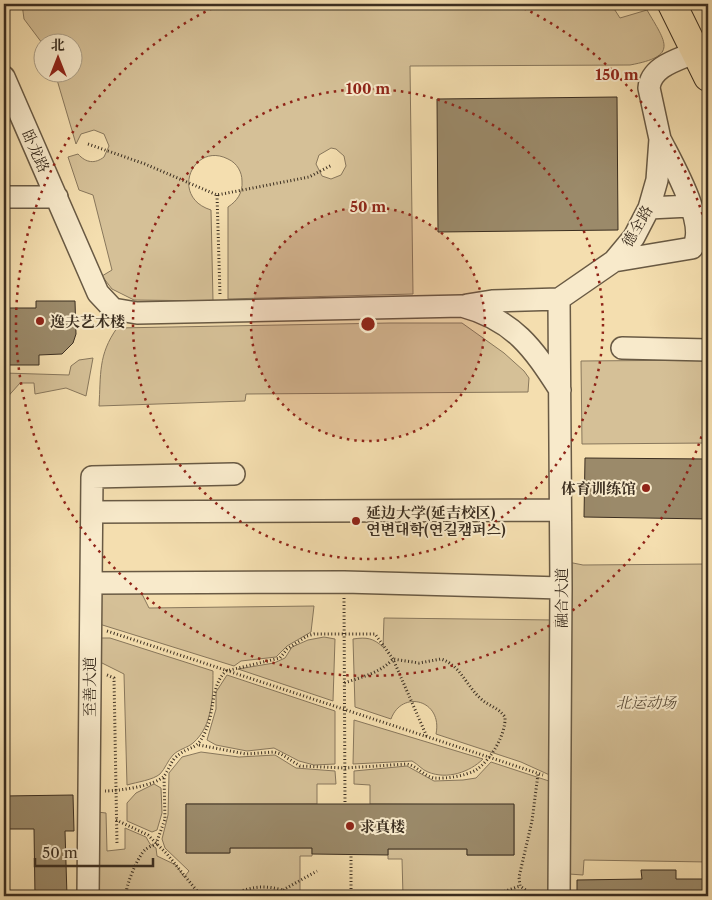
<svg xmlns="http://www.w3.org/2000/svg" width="712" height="900" font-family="'Libre Caslon Text','Noto Serif SC','Noto Serif KR',serif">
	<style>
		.green { fill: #d5c097; stroke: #88775c; fill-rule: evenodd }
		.building { fill: #9b8a6a; stroke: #3b2e20 }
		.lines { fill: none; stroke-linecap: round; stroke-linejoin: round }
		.minor-casing { stroke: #695a44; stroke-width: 24 }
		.major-casing { stroke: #3b2e20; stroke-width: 30 }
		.path { stroke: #3b2e20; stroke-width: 3; stroke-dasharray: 1 2.5; stroke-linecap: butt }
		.minor { stroke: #f8eacb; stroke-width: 21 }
		.major { stroke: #f4deaf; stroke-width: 28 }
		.ring { fill: none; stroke: #8f2418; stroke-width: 2.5; stroke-dasharray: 2.5 5 }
		.poi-dot { fill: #8f2418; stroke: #f8eacb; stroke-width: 2 }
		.labels { text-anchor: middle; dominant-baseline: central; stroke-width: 4; stroke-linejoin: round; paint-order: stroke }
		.street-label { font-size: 15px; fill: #3b2e20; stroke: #f8eacb }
		.poi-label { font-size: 15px; font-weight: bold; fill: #3b2e20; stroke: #f8eacb; text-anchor: start }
		.park-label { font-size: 15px; font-style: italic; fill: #5a4b38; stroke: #f8eacb }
		.centre { fill: #8f2418; stroke: #f8eacb; stroke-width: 2.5 }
		.ring-label { font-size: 15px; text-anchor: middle; font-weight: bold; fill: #8f2418; stroke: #f8eacb; stroke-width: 4; stroke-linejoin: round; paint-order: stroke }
	</style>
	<rect width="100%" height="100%" fill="#f4deaf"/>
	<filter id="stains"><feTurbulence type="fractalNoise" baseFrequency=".004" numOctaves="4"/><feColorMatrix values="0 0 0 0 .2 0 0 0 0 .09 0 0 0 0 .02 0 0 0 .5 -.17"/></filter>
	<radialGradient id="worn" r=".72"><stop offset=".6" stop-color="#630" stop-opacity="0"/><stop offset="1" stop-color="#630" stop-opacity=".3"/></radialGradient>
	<path class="green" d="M22,4H611L620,18L647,10C666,43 679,56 630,65L410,66L413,294L228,299V207C237,201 243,193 242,181C242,172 237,163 228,159C193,141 169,197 211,210L213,301L134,300L112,289L102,276L112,270L93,195L79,190L68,157L78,154C86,163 95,164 104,157L109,146L104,134L94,130L81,134L76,144L55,73L72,72V42L42,43L24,19ZM331,148L336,149L344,156L346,166L341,175L331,179L322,176L316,164L319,155Z
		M390,323H462L504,353L524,371L529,378L528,392L246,394L245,401L99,406C101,374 98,355 117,328Z
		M93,358L86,396L66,388L35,394L34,383H20L4,401V373L69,375L71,366L79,360Z
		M708,360V443L582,444L581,361Z
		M568,562L583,565L708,564V862L584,860L583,875L569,874Z
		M103,592H141L149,608L314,606L311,632L287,646L276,657L241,661L234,666L96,623V604Z
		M384,618L554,620V777L521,762L436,734C443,700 402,689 391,719L355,707L353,639C367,637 373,638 383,647Z
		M324,637L335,639L333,701L238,669L274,663L285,658L292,647L308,640Z
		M95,638H110L213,671C213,695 213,726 193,743C187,748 179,749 173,755C168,760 165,769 160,774C153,780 137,782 127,785L124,674L94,659Z
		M227,675L335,711V764L314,765L299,761L274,748L247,751L216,745L207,740L216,709V692Z
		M354,720L483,759C470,772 447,780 428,772C422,770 418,764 412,761L353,764Z
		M201,752L239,757L275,755L296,768L335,771L336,784H317V804H186V853H229L230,848H312V856H300V896H99L97,812L106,813L107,851L125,849V828L146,837L150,844L156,848L157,856L176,865L184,877L189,871L165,848L162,839L168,815L169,773L182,757Z
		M491,762L555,783L552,896H403L402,859H388V849H467V855H514V805L370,804V785L354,784V771L407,766L434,781L463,780L476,778Z
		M154,784L161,788L162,813L157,830L152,832L127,821V803L136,793Z"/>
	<path class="building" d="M617,97L618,230L438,232L437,99Z
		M36,301H75L76,334L73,343L62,354L39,355V365H4V308H36Z
		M585,458L708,459V519L584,517Z
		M73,795L74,831H65L67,896H35L34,829H4V796Z
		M186,804H514V855H467V849H388V855L312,854V848H230V853H186Z
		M641,870H676V879H708V896H577V880L642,879Z"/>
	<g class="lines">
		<defs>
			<path id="minor" d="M4,77L98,293L113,309L137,313L462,306C514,320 533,348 560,390
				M4,197H57
				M649,208L690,206
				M614,261L692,248C709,226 672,163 661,141
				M559,299L561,588L559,896
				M467,305L492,301L559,299L614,261L634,237L649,208L657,180L660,139L649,88C651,66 678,60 696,52
				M622,348L708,350
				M93,512L560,510
				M92,583L344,582L561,588
				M88,896L92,477L234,474"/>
			<path id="major" d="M672,4L708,77"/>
		</defs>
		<use href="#minor" class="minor-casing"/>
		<use href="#major" class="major-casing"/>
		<path class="path" d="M88,144L145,164L217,195L309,177L332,165
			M217,195L220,295
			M344,598L345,804
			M107,631L543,775
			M107,675L114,678L117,844
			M199,745L246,754L274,752L281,754L300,766L345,768L407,764C417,766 424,776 434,778C446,779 465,776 476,770C491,760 506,734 505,717C498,707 488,706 480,698C466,685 460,665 441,659L419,663L393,659C380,673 362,677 344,683
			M105,791C118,791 155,786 164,776C168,771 170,764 174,759C191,742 197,755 208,725C214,707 212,684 226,671L280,658L287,649L307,636L314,634H375L393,659L427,737
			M116,820L148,835L167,854L201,896
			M283,890L317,871
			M126,896C125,887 138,855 146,849C149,847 153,845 156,844L165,819L164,776
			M230,896C254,884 272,884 297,896
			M351,896V854
			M491,896L520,886
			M534,896L520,886L519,877L532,821L538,774"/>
		<use href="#minor" class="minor"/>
		<use href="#major" class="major"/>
	</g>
	<circle cx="368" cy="324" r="117" fill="#8f2418" fill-opacity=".12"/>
	<g class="ring">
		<circle cx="368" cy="324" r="117"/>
		<circle cx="368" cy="324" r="235"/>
		<path d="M708 415A352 352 0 1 1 219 5M517 5A352 352 0 0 1 708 233"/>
	</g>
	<g class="poi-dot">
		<circle cx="40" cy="321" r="5"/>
		<circle cx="646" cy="488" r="5"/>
		<circle cx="356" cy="521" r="5"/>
		<circle cx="350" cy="826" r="5"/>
	</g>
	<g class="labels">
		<g class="street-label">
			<text transform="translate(36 151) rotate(66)">卧龙路</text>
			<text transform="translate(637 226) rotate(-60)">德全路</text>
			<text transform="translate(561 598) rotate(-90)">融合大道</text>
			<text transform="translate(89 687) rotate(-90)">至善大道</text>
		</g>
		<g class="poi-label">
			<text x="50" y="321">逸夫艺术楼</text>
			<text x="636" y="488" text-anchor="end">体育训练馆</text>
			<text x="366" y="512">延边大学(延吉校区)<tspan x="366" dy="17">연변대학(연길캠퍼스)</tspan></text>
			<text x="360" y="826">求真楼</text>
		</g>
		<g class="park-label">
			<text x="646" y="702">北运动场</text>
		</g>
	</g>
	<circle cx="368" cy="324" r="8" class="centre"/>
	<g class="ring-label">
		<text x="617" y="80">150 m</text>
		<text x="368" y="94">100 m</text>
		<text x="368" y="212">50 m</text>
	</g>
	<rect width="712" height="900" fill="none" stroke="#f4deaf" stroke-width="20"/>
	<rect x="5" y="5" width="702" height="890" fill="none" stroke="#3b2e20" stroke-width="2.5"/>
	<rect x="10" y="10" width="692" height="880" fill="none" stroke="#3b2e20"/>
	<g transform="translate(58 58)"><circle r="24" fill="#f8eacb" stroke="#ac9f87"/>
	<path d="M0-4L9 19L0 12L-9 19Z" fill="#8f2418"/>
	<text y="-8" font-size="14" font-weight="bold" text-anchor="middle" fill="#3b2e20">北</text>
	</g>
	<path d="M35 858v8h118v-8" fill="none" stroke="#3b2e20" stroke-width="2.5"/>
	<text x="42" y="858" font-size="15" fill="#3b2e20" stroke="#f8eacb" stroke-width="4" paint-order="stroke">50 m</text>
	<rect width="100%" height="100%" filter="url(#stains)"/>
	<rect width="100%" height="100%" fill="url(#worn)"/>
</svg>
